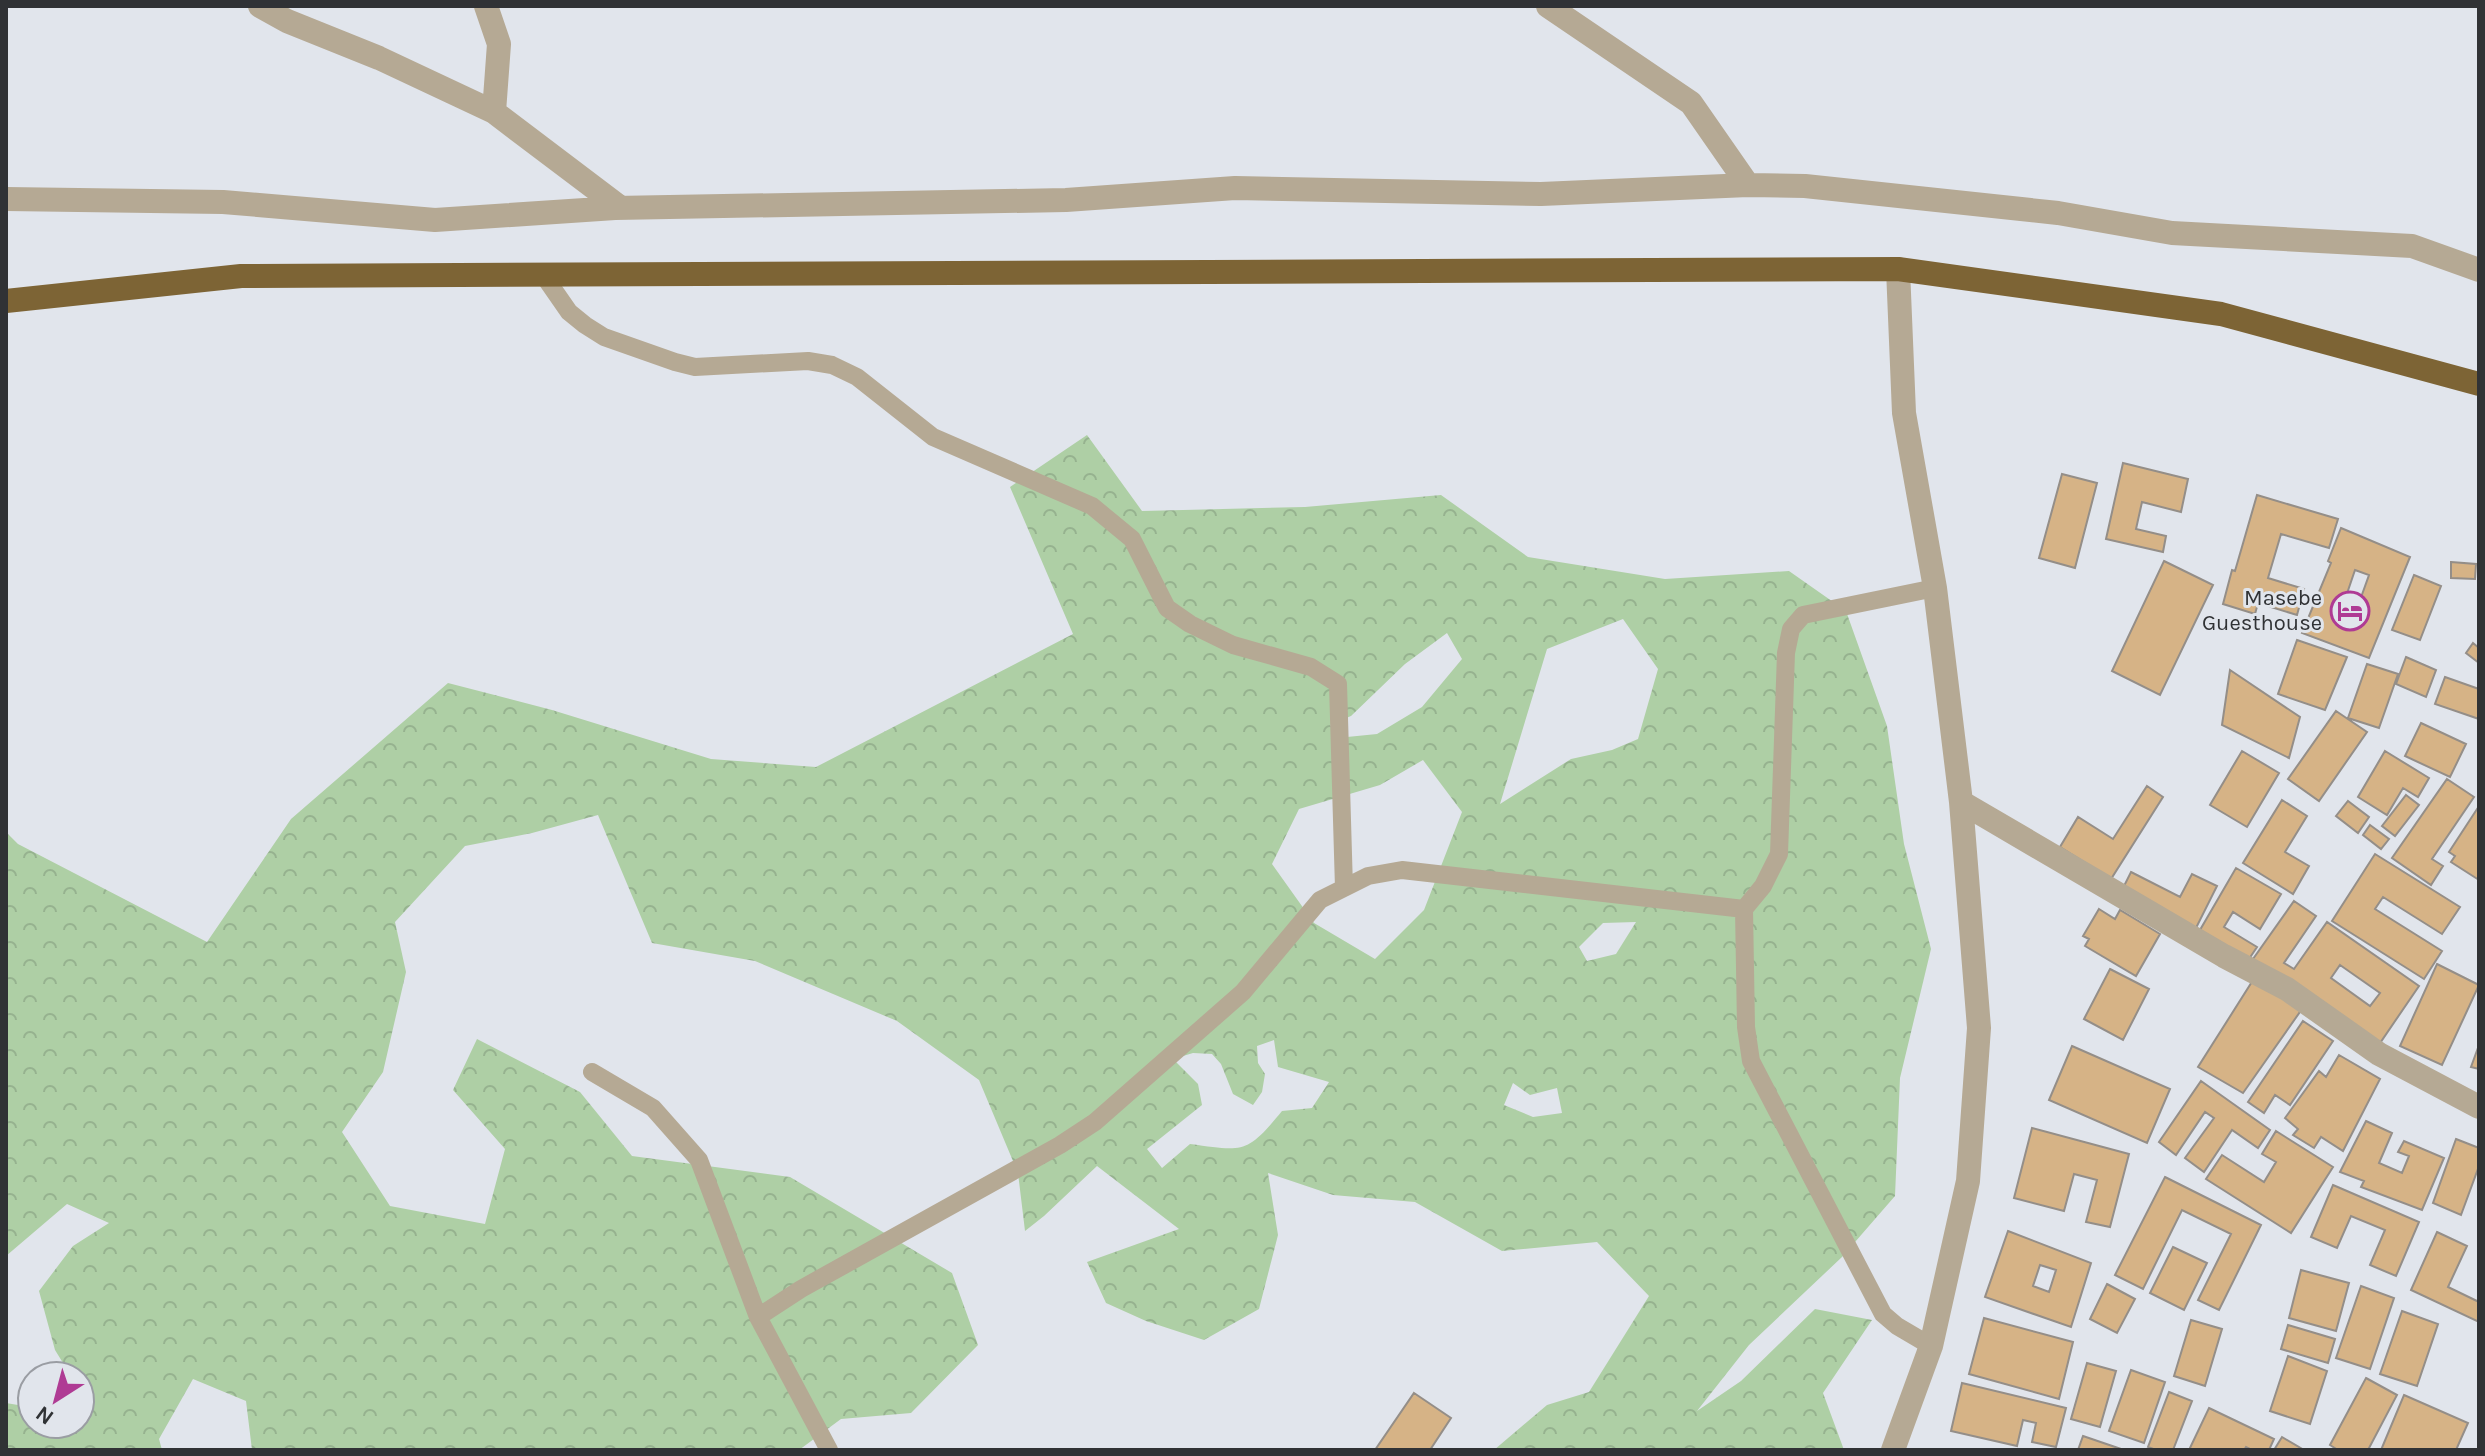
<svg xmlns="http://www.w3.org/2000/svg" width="2485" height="1456" font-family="Karla,sans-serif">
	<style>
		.forest { fill: url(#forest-crowns); fill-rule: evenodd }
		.building { fill: #d6b386; stroke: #948e88; stroke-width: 2; fill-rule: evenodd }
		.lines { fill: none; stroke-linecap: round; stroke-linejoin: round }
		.lane { stroke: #b5a994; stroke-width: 18 }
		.street { stroke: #b5a994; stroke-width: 24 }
		.highway { stroke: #7d6435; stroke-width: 24 }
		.labels { text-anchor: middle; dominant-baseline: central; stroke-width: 6; stroke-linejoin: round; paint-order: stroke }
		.poi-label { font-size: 22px; fill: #303235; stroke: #e1e5ec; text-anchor: end }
	</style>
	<defs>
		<pattern id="forest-crowns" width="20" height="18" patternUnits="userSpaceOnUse" patternTransform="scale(2)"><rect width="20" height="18" fill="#aecfa5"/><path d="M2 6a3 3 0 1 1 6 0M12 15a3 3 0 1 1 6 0" fill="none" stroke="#96b28f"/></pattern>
	</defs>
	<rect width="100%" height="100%" fill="#e1e5ec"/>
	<path class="forest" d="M1087,435L1142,511L1305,507L1441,495L1528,557L1665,579L1789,571L1846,611L1887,726L1904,844L1931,949L1900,1078L1895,1196L1842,1257L1749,1345L1697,1411L1741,1381L1815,1309L1872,1320L1823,1393L1844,1450H1494L1547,1405L1589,1392L1649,1296L1597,1242L1502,1251L1415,1202L1333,1195L1268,1173L1278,1235L1259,1309L1204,1340L1146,1321L1106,1303L1087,1262L1179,1229L1097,1166L1044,1216L1025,1231L1018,1173L979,1080L897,1021L755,961L652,943L598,815L532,833L465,846L395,922L406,972L383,1072L342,1132L390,1206L485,1224L505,1149L453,1090L477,1039L580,1092L632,1156L790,1177L952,1273L978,1345L911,1413L841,1419L799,1450H252L246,1401L193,1379L159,1439L162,1450H6V1403L18,1405L32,1386V1424H80V1376H71L55,1350L39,1291L73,1246L109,1223L67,1204L6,1256V832L18,844L207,942L291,819L448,683L552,710L711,759L816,767L1073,634L1010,487ZM1623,619L1658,669L1638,739L1612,750L1571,759L1500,804L1547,649ZM1447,633L1462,659L1422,707L1377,734L1347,737L1330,725L1351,716L1405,664ZM1423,760L1462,812L1424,910L1375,959L1314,923L1272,864L1299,809L1380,785ZM1636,922L1616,954L1587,961L1579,947L1603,923ZM1274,1040L1278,1067L1329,1082L1312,1108L1282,1111C1246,1155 1243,1151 1190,1144L1162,1168L1147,1149L1202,1105L1198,1084L1173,1059L1193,1053L1212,1054L1221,1064L1233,1094L1253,1105L1262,1092L1265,1074L1258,1063L1257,1046ZM1513,1083L1530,1095L1557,1088L1562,1113L1533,1117L1504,1105Z"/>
	<path class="building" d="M2123,463L2188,479L2181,512L2142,502L2136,529L2166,536L2163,552L2106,539Z
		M2062,474L2097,483L2075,568L2039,558Z
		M2257,495L2338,519L2329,548L2281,534L2268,578L2304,589L2297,615L2258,603L2255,614L2223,604L2232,570L2235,571Z
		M2341,528L2410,557L2369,658L2302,633L2331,563L2328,561ZM2355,570L2369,575L2350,628L2337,623Z
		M2164,561L2213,585L2160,695L2112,671Z
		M2451,562L2476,564L2475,579L2451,578Z
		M2414,575L2441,586L2420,640L2392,630Z
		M2297,640L2347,657L2325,710L2278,694Z
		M2473,643L2479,648V663L2466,653Z
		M2406,657L2436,670L2426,697L2396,684Z
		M2367,664L2398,674L2379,728L2348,718Z
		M2230,670L2300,717L2289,758L2222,725Z
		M2445,677L2479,689V719L2435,704Z
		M2336,711L2367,732L2319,801L2288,779Z
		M2421,723L2466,744L2450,777L2405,756Z
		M2242,751L2279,773L2247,827L2210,805Z
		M2385,751L2429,778L2418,797L2403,788L2387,815L2358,797Z
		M2447,779L2474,797L2432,859L2443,866L2431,885L2392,858Z
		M2147,786L2163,797L2111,879L2060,847L2078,817L2113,839Z
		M2406,795L2419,805L2395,836L2382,826Z
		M2282,800L2307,816L2285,852L2309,866L2293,894L2243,863Z
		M2348,801L2369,817L2358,833L2336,816Z
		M2479,806V880L2451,862L2455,856L2449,852Z
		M2370,825L2389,839L2381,849L2363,835Z
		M2375,854L2460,907L2442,934L2383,897L2375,909L2442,951L2424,979L2332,921Z
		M2236,868L2281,894L2260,929L2233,912L2224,927L2257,947L2249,959L2200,930Z
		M2131,872L2180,897L2192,874L2217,886L2195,930L2121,892Z
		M2294,901L2316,916L2284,963L2294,969L2327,922L2419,986L2378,1046L2253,959ZM2340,965L2380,993L2370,1006L2331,978Z
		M2099,909L2115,919L2120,910L2160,934L2136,976L2085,946L2089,939L2083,936Z
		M2437,964L2479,985L2442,1065L2400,1046Z
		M2110,969L2149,989L2123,1040L2084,1019Z
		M2255,977L2302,1009L2243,1093L2198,1067Z
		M2303,1021L2333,1041L2290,1105L2275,1095L2264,1113L2248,1102Z
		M2479,1045V1069L2471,1067Z
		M2072,1046L2170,1089L2147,1143L2049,1100Z
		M2339,1055L2380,1079L2343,1151L2321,1137L2314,1148L2293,1135L2298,1129L2285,1118L2319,1071L2326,1077Z
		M2201,1081L2270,1130L2258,1148L2232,1130L2204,1172L2185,1158L2214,1118L2205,1112L2176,1155L2159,1142Z
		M2366,1121L2392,1133L2379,1163L2402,1173L2409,1156L2398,1152L2404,1141L2444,1158L2422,1210L2361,1187L2364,1181L2340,1172Z
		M2032,1128L2129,1154L2110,1227L2086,1222L2097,1180L2074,1174L2064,1211L2014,1198Z
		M2276,1131L2333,1167L2291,1233L2206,1179L2222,1155L2264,1182L2276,1162L2262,1154Z
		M2456,1139L2479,1148V1166L2461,1215L2433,1203Z
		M2165,1177L2261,1225L2219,1310L2198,1300L2231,1234L2182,1210L2143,1289L2115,1275Z
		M2333,1185L2419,1222L2396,1276L2370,1265L2385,1230L2351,1216L2337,1248L2311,1237Z
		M2008,1231L2091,1263L2071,1327L1985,1297ZM2040,1265L2056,1270L2049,1292L2033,1286Z
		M2437,1232L2467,1246L2448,1287L2479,1302V1322L2411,1290Z
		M2173,1247L2207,1263L2184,1310L2150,1293Z
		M2301,1270L2349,1283L2336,1331L2289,1318Z
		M2107,1284L2135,1299L2117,1333L2090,1319Z
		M2361,1286L2394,1298L2370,1369L2336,1358Z
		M2402,1311L2438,1324L2417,1386L2380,1374Z
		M1984,1318L2073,1342L2059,1399L1969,1374Z
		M2191,1320L2222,1329L2205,1386L2174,1376Z
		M2288,1325L2335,1339L2328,1363L2281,1349Z
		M2288,1356L2327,1371L2310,1424L2270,1411Z
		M2087,1363L2116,1371L2100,1427L2071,1419Z
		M2131,1370L2165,1382L2144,1443L2109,1431Z
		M2366,1378L2397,1395L2368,1450H2338L2330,1445Z
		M1962,1383L2066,1408L2056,1447L2032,1442L2036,1423L2023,1420L2017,1446L1951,1431Z
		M2169,1392L2192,1401L2173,1450H2156L2148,1447Z
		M1414,1393L1451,1418L1430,1450H1375Z
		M2404,1395L2468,1423L2456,1450H2381Z
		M2209,1408L2274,1439L2269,1450H2252L2246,1447L2244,1450H2189Z
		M2083,1436L2124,1450H2078Z
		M2282,1437L2304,1450H2274Z"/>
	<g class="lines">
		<path class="lane" d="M544,276L569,312L585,325L604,337L675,362L695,367L808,361L832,365L857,377L933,437L1092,506L1132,539L1167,608L1190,624L1233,645L1311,667L1338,684L1344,888
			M1744,909L1746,1027L1751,1061L1883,1314L1897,1326L1931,1346
			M592,1072L653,1108L699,1160L758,1317L829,1450
			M758,1317L801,1289L1060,1145L1095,1122L1243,992L1320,900L1368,876L1402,870L1744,909L1763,886L1779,854L1786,653L1791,629L1803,615L1935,588"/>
		<path class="street" d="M260,6L287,21L379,58L494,112L621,208
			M486,6L499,44L494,112
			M1548,6L1691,103L1748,185
			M6,199L223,202L435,220L615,208L1066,200L1235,188L1541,194L1748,185L1805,186L2058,213L2172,233L2412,246L2479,270
			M1961,802L2224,956L2287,989L2379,1054L2479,1107
			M1893,1450L1931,1346L1968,1181L1979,1028L1961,802L1935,588L1904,413L1898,269"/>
		<path class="highway" d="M6,301L241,276L1898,269L2221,314L2479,384"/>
	</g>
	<defs>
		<symbol id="hotel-ring" viewBox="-11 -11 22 22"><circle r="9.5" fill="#e1e5ec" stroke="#af3b94" stroke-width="1.5"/><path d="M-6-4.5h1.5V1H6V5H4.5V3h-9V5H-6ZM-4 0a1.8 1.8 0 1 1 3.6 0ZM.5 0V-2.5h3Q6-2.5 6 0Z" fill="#af3b94"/></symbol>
	</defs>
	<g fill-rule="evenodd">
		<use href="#hotel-ring" x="2328" y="589" width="44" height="44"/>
	</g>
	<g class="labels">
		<g class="poi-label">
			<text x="2322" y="598">Masebe<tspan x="2322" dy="25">Guesthouse</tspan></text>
		</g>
	</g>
	<rect width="2485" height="1456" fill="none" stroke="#303235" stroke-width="16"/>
	<g transform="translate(56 1400) rotate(216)"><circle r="38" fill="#e1e5ec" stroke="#9a9da3" stroke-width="2"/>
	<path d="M0-6L14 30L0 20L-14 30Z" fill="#af3b94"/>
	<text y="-12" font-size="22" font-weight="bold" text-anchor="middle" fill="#303235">N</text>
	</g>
</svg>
